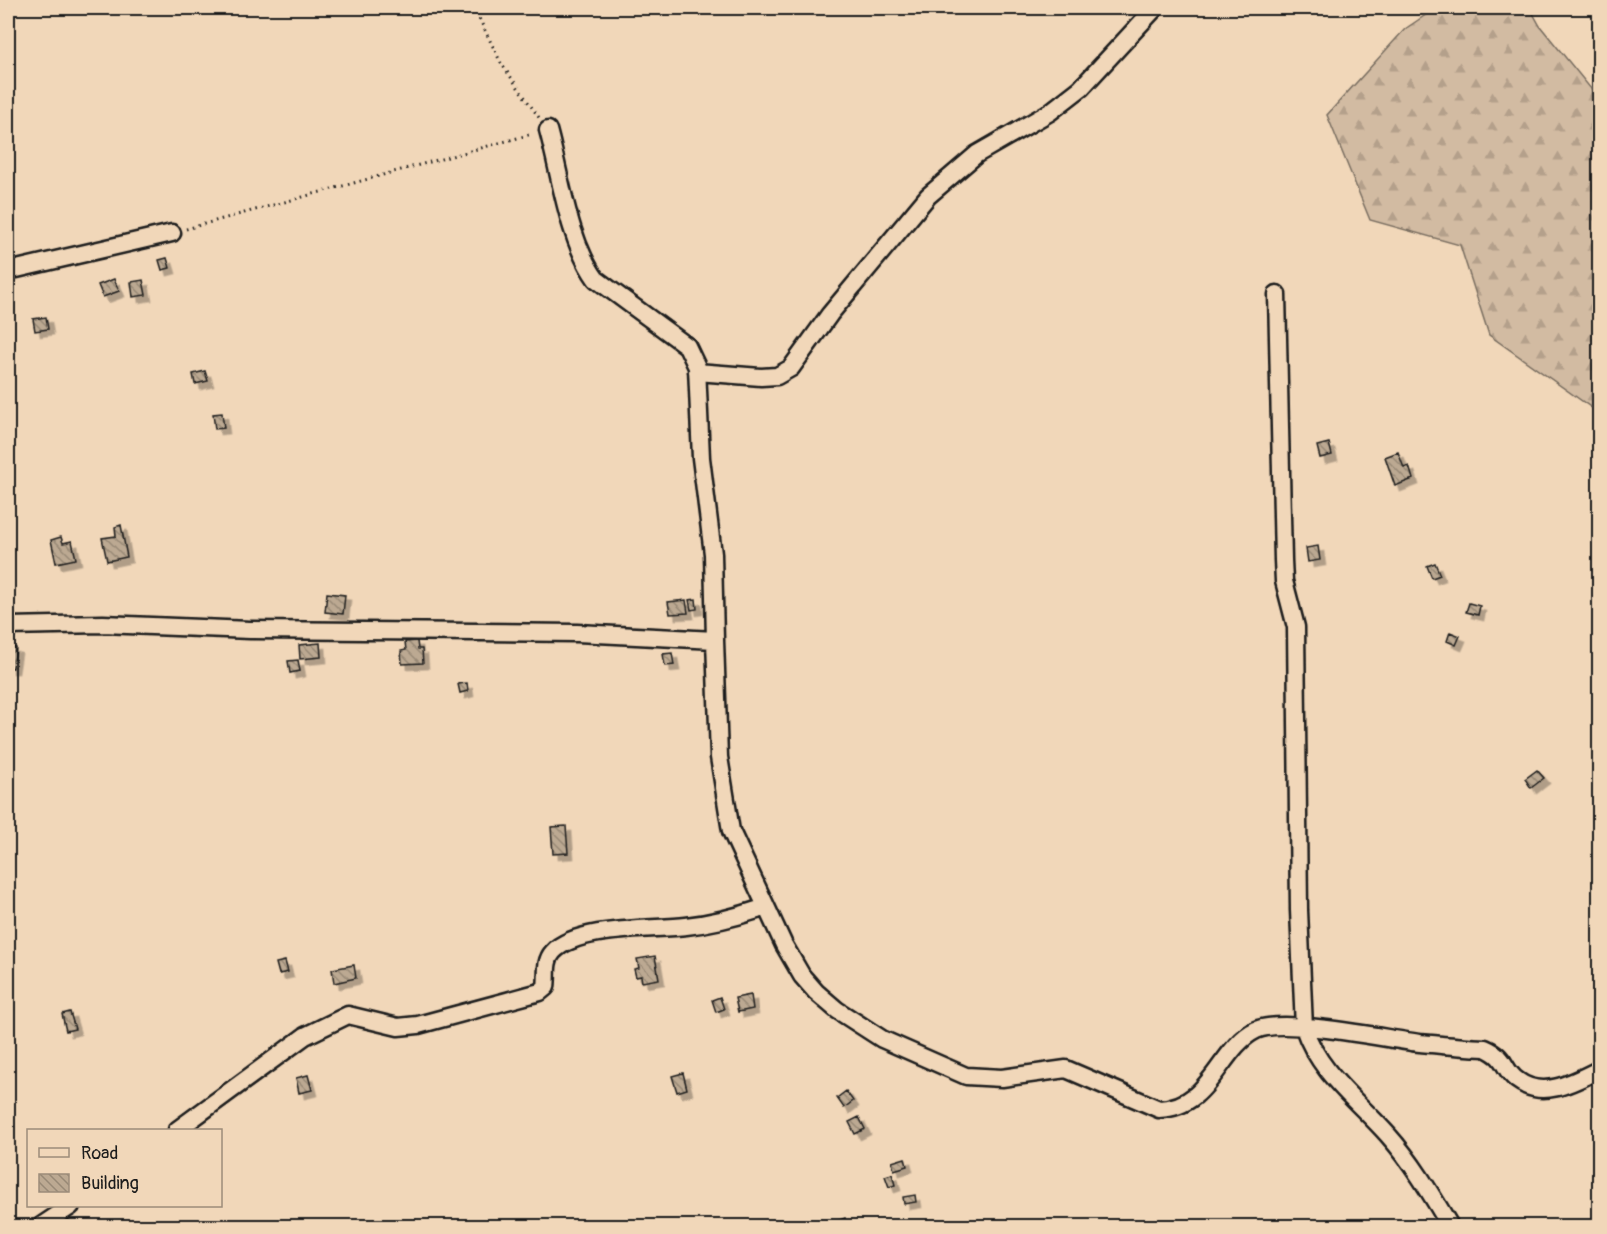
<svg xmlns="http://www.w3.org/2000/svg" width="1607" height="1234" font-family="Pangolin,sans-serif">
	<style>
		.forest { fill: url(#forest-firs); stroke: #776c5f; stroke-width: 1.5 }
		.building { fill: url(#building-back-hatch); stroke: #1c1c1c; stroke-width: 1.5; filter: url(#shadow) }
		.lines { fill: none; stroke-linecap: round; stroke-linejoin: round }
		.minor-casing { stroke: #1c1c1c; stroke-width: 21 }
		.path { stroke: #1c1c1c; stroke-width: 3; stroke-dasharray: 1.5 4.5; stroke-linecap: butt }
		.minor { stroke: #f1d7b9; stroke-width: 16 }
	</style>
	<defs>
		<pattern id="forest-firs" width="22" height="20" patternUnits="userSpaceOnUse" patternTransform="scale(1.5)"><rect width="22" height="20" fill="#d2bba2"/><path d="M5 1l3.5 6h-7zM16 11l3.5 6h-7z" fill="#b4a08b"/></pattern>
		<pattern id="building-back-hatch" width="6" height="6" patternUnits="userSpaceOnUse" patternTransform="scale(1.5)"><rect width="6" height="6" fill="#bca992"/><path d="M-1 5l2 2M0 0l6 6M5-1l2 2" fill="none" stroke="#988976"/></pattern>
		<filter id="shadow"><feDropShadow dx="5.5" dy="5.5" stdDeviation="0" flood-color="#0004"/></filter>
	</defs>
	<rect width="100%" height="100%" fill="#f1d7b9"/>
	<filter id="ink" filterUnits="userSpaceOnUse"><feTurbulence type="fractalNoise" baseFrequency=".0167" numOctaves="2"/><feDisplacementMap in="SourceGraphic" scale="12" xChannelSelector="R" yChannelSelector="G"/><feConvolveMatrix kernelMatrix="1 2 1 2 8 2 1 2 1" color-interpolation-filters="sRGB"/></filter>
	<g filter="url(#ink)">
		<path class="forest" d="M1436,8H1530L1540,26L1596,95L1600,107L1599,413L1489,335L1460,245L1370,220L1327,115L1405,29Z"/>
		<path class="building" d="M167,258L170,268L162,270L159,260Z
			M114,279L119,291L103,297L98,285Z
			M143,280L146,295L133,297L131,282Z
			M46,317L48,329L35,331L33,319Z
			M205,371L208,381L195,384L193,374Z
			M222,413L224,428L215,429L213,414Z
			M1329,443L1332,455L1320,458L1317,446Z
			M1398,452L1404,468L1409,466L1413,479L1395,486L1385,457Z
			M121,525L127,557L107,561L102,538L116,536L115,527Z
			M61,537L63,543L72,541L76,559L56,563L51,540Z
			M1318,546L1320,560L1308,562L1306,548Z
			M1435,563L1440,575L1432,578L1427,566Z
			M327,593L345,595L343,614L325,612Z
			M696,599L697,609L691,610L689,600Z
			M686,600L688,613L670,614L668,602Z
			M1469,603L1480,606L1478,615L1466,612Z
			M1450,632L1460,636L1456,645L1447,641Z
			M417,641L418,649H422L423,663L402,664L401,651L406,650L405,642Z
			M320,643L321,657L300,659L299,645Z
			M8,646L16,648L13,668H8Z
			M672,653L674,665L665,666L663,654Z
			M298,660L300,671L290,673L288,661Z
			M467,683L468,691L460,693L458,684Z
			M1537,770L1544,778L1531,788L1525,779Z
			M566,826L568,853L553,854L551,827Z
			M655,956L659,979L642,982L641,976L636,977L634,969L639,968L637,959Z
			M285,961L288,972L279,974L276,963Z
			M354,965L356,978L334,983L332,969Z
			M751,995L753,1009L738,1012L735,998Z
			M720,997L724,1009L716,1012L712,1000Z
			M70,1012L75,1029L66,1031L62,1014Z
			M683,1073L687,1089L677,1092L672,1076Z
			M308,1075L312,1090L299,1093L296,1078Z
			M846,1091L853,1101L844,1108L837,1098Z
			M859,1117L865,1129L855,1134L849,1122Z
			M905,1158L907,1166L894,1170L892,1162Z
			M892,1174L895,1185L889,1187L885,1176Z
			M915,1195L916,1202L904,1204L903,1197Z
			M845,1218L847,1226H838L837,1221Z"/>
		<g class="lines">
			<defs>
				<path id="minor" d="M8,271L172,233
					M1277,294L1283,560L1284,581L1296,627L1299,910L1304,1028C1319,1073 1357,1100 1388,1135C1413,1163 1431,1194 1450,1226
					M697,372L761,377L777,376L791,368L830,314L928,196L977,154L1050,112L1081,88L1155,8
					M8,626L103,624L250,630L577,633L715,640L713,554L701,458L697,367L687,346L596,279C568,240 561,177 548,130
					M715,640L719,757L731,831L784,945L802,976L816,992L837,1010L882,1039L966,1076L1002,1078L1066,1069L1159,1109C1211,1108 1219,1048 1256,1030C1284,1017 1386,1039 1420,1043C1442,1045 1463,1047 1485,1048C1508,1058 1502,1069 1517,1080C1543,1100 1574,1082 1600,1069
					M177,1130L305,1036L348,1015L398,1027L418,1025L540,992L546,987C548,975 544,962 553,952C577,926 652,930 686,926C714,923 740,916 766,907
					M41,1226L71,1206"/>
			</defs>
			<use href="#minor" class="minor-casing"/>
			<path class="path" d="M474,8L501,63L540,119
				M186,229L532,134"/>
			<use href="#minor" class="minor"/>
		</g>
	</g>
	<rect width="1607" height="1234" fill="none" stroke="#f1d7b9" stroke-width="30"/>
	<rect x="15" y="15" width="1577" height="1204" fill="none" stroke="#1c1c1c" stroke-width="2" filter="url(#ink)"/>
	<rect x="27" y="1129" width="195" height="78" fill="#f1d7b9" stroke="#9c8c7a" stroke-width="1.5"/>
	<rect x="39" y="1148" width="30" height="9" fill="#f1d7b9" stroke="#9c8c7a" stroke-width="1.5"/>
	<text x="81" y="1159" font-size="18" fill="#1c1c1c">Road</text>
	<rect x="39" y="1174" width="30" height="18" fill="url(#building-back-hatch)" stroke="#9c8c7a" stroke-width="1.5"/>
	<text x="81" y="1189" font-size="18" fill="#1c1c1c">Building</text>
</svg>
